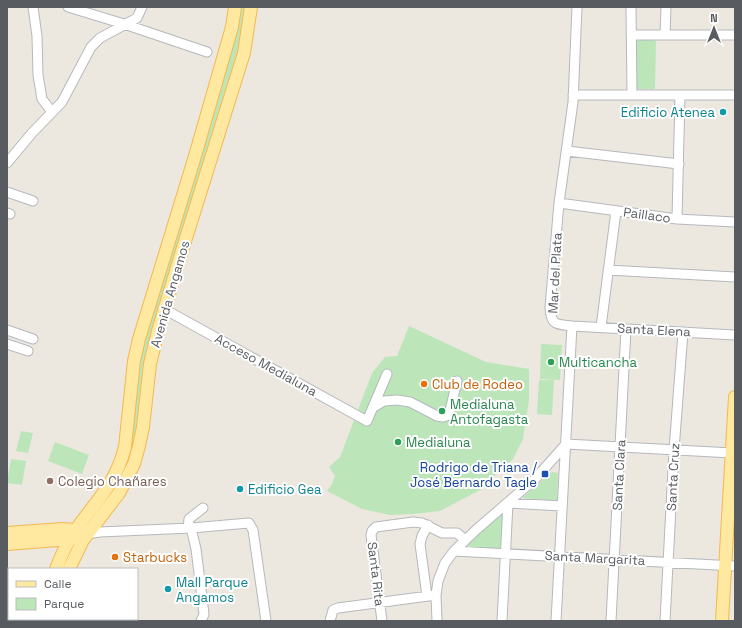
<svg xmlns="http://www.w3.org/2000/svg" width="742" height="628" font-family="'Space Grotesk',sans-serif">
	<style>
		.green { fill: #bde5ba }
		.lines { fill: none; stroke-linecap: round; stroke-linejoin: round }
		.minor-casing { stroke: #b5b8bd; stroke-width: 11 }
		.major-casing { stroke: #f4b84f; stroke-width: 14 }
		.minor { stroke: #fff; stroke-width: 9 }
		.major { stroke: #ffe8a0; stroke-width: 12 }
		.culture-dot { fill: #0f9aa8; stroke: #fff; stroke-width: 1.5 }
		.leisure-dot { fill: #2e9e5b; stroke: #fff; stroke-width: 1.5 }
		.food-dot { fill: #e8710a; stroke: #fff; stroke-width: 1.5 }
		.transit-dot { fill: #1a4fb4; stroke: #fff; stroke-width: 1.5 }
		.education-dot { fill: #8d6e63; stroke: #fff; stroke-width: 1.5 }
		.labels { text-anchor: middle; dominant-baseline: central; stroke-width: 4; stroke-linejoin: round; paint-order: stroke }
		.culture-label { font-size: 13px; fill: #0d838f; stroke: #fff; text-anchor: start }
		.street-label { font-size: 13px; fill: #585c61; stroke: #fff }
		.leisure-label { font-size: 13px; fill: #27864d; stroke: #fff; text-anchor: start }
		.food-label { font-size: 13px; fill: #c56008; stroke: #fff; text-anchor: start }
		.transit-label { font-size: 13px; fill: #164399; stroke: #fff; text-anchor: end }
		.education-label { font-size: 13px; fill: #785e54; stroke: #fff; text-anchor: start }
	</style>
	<rect width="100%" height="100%" fill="#ece8df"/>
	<path class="green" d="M237,7H245L241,39L238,52L153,324L143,365L135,438L128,437L135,376Z
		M640,39H650L656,41L655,89H635V43Z
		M409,326L486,362L529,369V400L523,439L513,459L492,478L484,488L440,511L414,514L390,515L362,509L327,491L332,484L335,476L329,467L340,457L372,373L385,357L397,356Z
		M541,344L562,345L560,380L540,379Z
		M539,380H554L552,415L537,414Z
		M21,431L33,433L28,453L16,451Z
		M55,442L89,455L82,474L48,461Z
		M11,459L26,461L22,485L7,483Z
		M552,472L558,473L557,501L522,498Z
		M505,510L501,550L464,548Z"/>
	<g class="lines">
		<defs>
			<path id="minor" d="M33,7L37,36L38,75L42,99L52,112
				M68,7L124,24L207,52
				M577,7L573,102L559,203L550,307C551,326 556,324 572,326L735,335
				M631,7L632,95
				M631,35H735
				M665,35L666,7
				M573,95H735
				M567,151L679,164
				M7,163L32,133L62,102L91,47L100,38L137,18L142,7
				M7,192L33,201
				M559,203L677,219L735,222
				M7,213L10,214
				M677,219L680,95
				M608,270L735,277
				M164,309L367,421L387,374
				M601,327L616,211
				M7,330L33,339
				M7,344L28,351
				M374,407L384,401L397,400L410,402L437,416L443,417L449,415L457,381
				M566,444L732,453L735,455
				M188,528L189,519L203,508
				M191,528L196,549L204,614L201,621
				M86,534L100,532L191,528L249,523L253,530L266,621
				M454,551L735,566
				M427,596L420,544L422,536L428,525
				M82,619V621
				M330,621L333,610L338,608L436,595
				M382,621L371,535L372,531L376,527L413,522L422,523L442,533H457L465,540
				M437,621L436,595L438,581L445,563L454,551L477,529L536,478L566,444
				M502,621L508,503L562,506
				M556,621L572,326
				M611,621L626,329
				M665,621L674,450L683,332"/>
			<path id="major" d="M7,533L62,529L76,530
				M7,544L58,540L76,537
				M56,569C61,556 67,542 75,531C95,502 116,484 125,447L134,361L139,339L195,156L232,27L235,7
				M69,569L83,540L119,493L134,464L139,446L143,427L150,364L158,331L182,251L244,53L251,7
				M62,619V621
				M48,621V619
				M722,621L735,397"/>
		</defs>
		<use href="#minor" class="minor-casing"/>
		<use href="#major" class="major-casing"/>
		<use href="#minor" class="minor"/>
		<use href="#major" class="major"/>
	</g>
	<g class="culture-dot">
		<circle cx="723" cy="112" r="4"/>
		<circle cx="240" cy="489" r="4"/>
		<circle cx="168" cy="589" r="4"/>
	</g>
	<g class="leisure-dot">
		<circle cx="551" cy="362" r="4"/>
		<circle cx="442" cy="411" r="4"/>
		<circle cx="398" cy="442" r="4"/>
	</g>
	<g class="food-dot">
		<circle cx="424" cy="384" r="4"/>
		<circle cx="115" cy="557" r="4"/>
	</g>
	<rect class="transit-dot" x="541" y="470" width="8" height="8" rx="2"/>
	<circle class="education-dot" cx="50" cy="481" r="4"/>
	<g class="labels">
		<g class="culture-label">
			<text x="715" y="112" text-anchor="end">Edificio Atenea</text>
			<text x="248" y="489">Edificio Gea</text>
			<text x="176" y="582">Mall Parque<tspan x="176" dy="15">Angamos</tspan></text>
		</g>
		<g class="street-label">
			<text transform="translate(647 215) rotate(8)">Paillaco</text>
			<text transform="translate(555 273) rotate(-87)">Mar del Plata</text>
			<text transform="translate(170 294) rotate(-74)">Avenida Angamos</text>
			<text transform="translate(654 330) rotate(3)">Santa Elena</text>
			<text transform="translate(266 365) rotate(29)">Acceso Medialuna</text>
			<text transform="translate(619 475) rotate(-87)">Santa Clara</text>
			<text transform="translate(673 477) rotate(-87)">Santa Cruz</text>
			<text transform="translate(595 558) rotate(3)">Santa Margarita</text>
			<text transform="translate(376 574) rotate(83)">Santa Rita</text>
		</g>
		<g class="leisure-label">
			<text x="559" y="362">Multicancha</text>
			<text x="450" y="404">Medialuna<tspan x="450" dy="15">Antofagasta</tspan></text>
			<text x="406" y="442">Medialuna</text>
		</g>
		<g class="food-label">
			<text x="432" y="384">Club de Rodeo</text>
			<text x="123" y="557">Starbucks</text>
		</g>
		<g class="transit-label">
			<text x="537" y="467">Rodrigo de Triana /<tspan x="537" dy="15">José Bernardo Tagle</tspan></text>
		</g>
		<g class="education-label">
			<text x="58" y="481">Colegio Chañares</text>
		</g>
	</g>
	<rect width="742" height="628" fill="none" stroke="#585c61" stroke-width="16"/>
	<rect x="8" y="568" width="130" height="52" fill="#ffffff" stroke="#bcbec0"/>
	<rect x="16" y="581" width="20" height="6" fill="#ffe8a0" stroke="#bcbec0"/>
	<text x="44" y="588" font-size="12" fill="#585c61">Calle</text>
	<rect x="16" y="598" width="20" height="12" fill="#bde5ba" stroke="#bcbec0"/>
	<text x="44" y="608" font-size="12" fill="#585c61">Parque</text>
	<g transform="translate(714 28)" stroke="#ffffff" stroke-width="3" paint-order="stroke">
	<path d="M0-3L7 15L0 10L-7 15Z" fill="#585c61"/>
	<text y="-6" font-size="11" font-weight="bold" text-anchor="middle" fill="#585c61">N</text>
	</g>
</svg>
